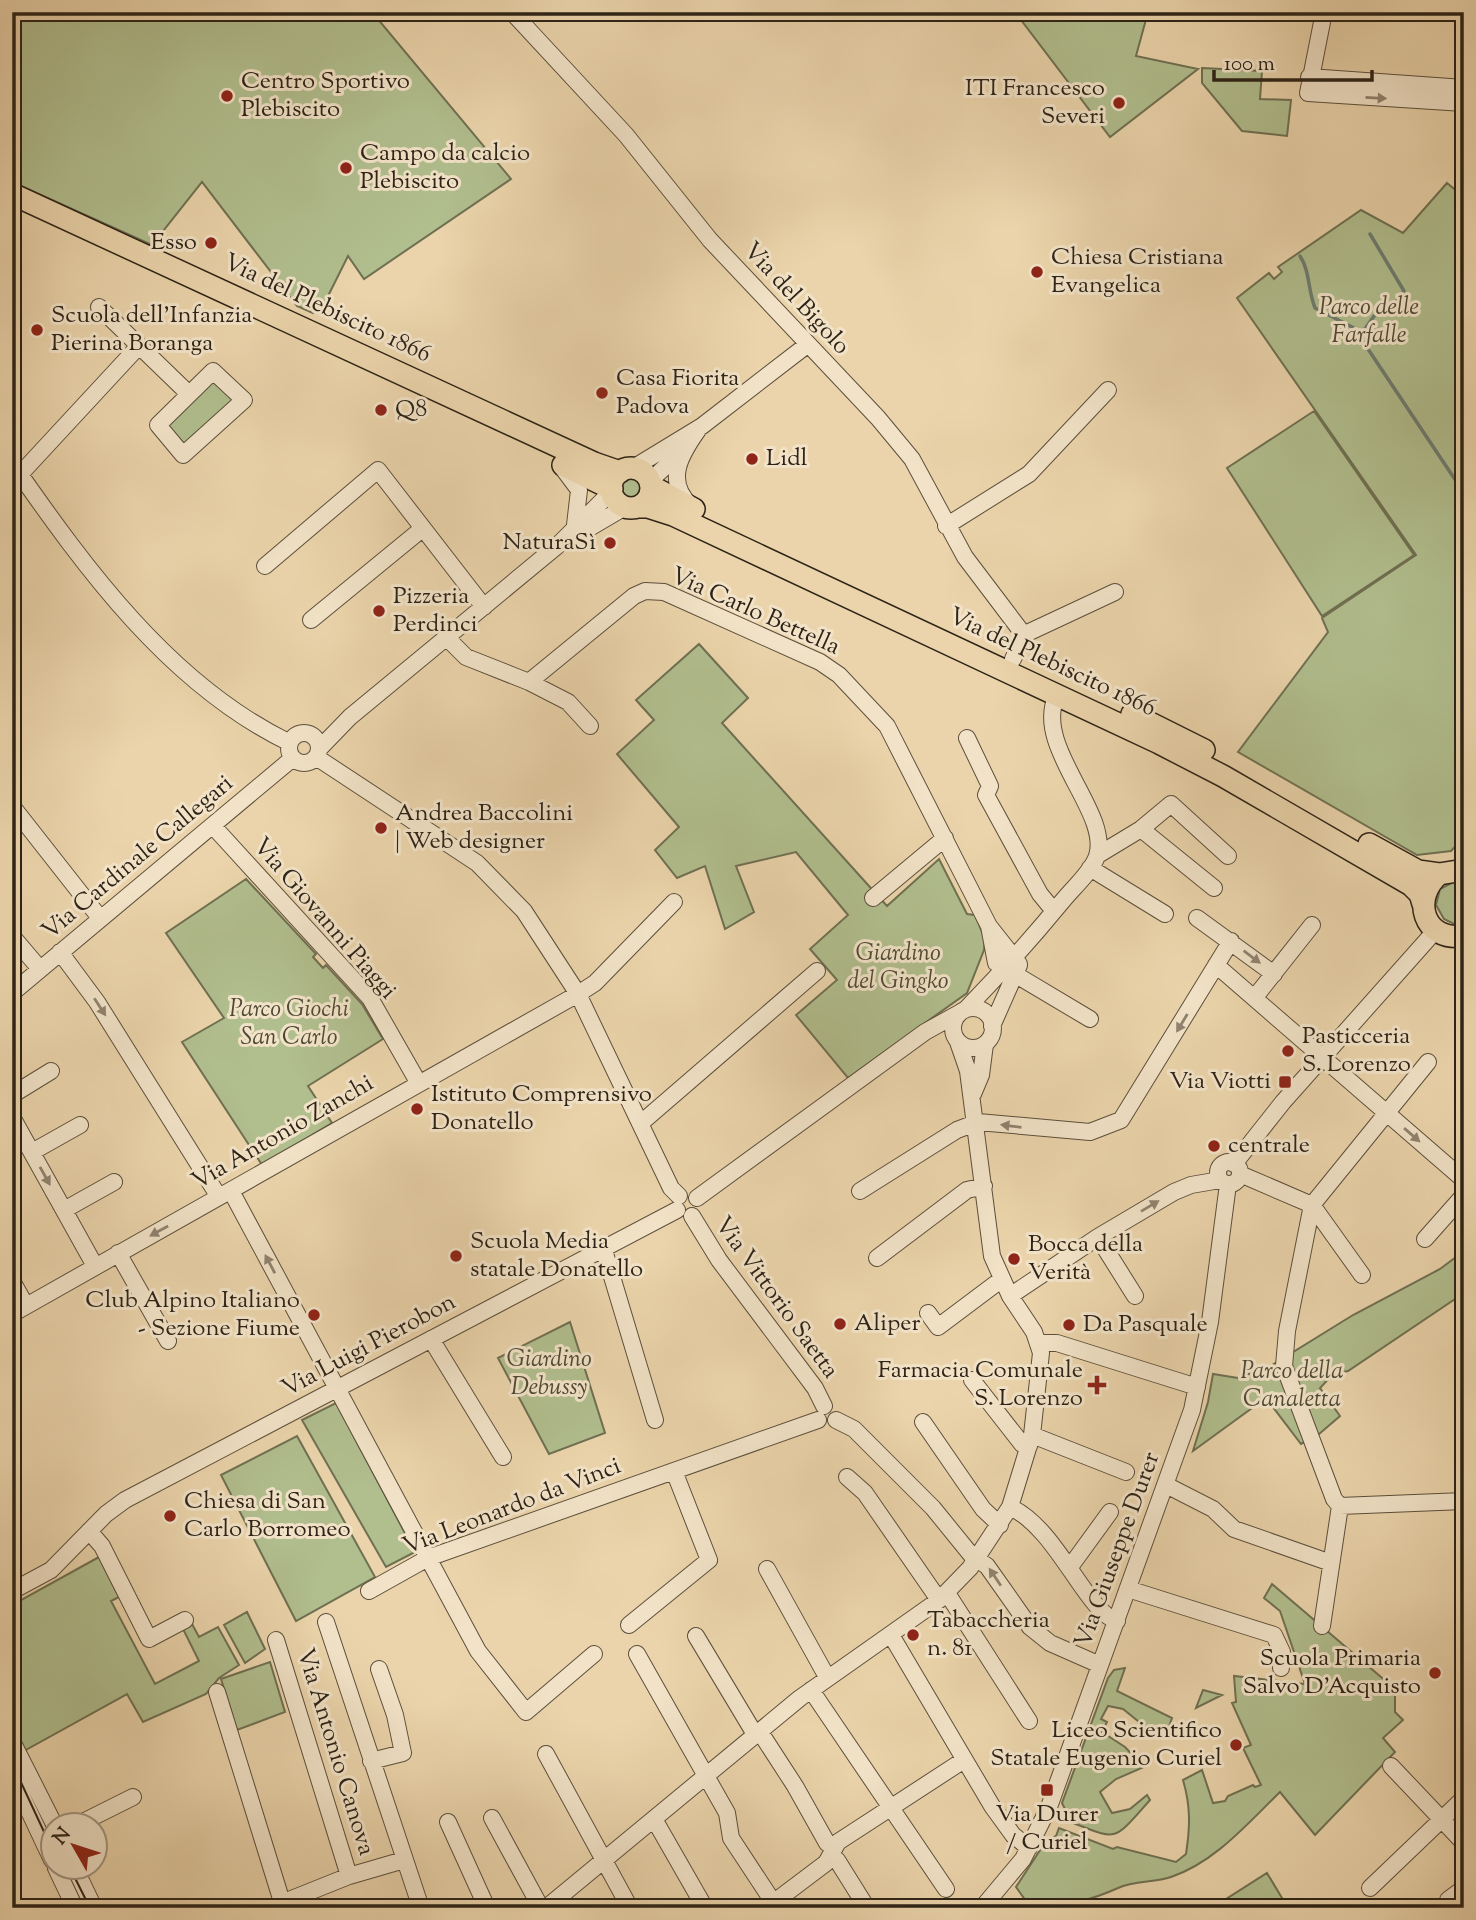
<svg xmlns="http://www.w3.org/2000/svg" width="1476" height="1920" font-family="'Sorts Mill Goudy',serif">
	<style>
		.green { fill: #b1be8e; stroke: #6f7052; stroke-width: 2 }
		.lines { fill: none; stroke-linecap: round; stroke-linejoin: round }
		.stream { stroke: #6e7c72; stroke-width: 3.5 }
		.minor-casing { stroke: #5c4f3c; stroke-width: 18 }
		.major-casing { stroke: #2d2317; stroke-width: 24 }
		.minor { stroke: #f2e3c8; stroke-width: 16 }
		.major { stroke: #ebd4ab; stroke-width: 21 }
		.tram { stroke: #2d2317; stroke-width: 2 }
		.oneway { fill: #908370 }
		.poi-dot { fill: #8f2418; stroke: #f2e3c8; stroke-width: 2.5 }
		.labels { text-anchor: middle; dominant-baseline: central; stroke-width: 6; stroke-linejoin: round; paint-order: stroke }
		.poi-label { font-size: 24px; fill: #2d2317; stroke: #f2e3c8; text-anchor: start }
		.street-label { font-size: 24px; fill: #2d2317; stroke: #f2e3c8 }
		.park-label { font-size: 24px; font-style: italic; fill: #4e4a35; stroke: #f2e3c8 }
	</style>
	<rect width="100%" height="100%" fill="#ebd4ab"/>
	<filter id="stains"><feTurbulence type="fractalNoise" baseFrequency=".00286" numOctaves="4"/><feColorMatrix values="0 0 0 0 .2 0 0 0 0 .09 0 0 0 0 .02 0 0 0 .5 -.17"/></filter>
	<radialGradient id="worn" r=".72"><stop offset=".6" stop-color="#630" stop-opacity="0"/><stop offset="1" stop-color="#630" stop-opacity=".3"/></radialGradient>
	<path class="green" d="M12,12H372L511,179L364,279L348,256L324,304L313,313L297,306L202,182L152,245L12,182Z
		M1015,12H1148L1136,56L1198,69L1110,137Z
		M1202,68L1262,71L1260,99L1291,100L1287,136L1242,131L1202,83Z
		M1447,183L1464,197V837L1451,851L1417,855L1238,752L1328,632L1322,618L1416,555L1237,298L1269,273L1274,279L1282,272L1278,267L1361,210L1403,233Z
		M213,377L235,400L185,445L166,424Z
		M1314,411L1414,555L1322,616L1227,468Z
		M622 488a9 9 0 1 1 18 0a9 9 0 1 1-18 0Z
		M699,644L748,698L722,723L887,906L939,859L967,914L975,915L985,939L984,950L967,993L848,1078L796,1015L837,980L810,949L848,915L796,852L736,866L754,912L725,929L705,866L677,878L655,850L679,827L617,754L654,720L636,700Z
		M246,879L316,954L313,957L323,968L326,965L362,1004L383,1039L308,1086L332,1123L262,1165L182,1042L224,1018L166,933Z
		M1455,881L1464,883V923L1454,924L1444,919L1436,905L1440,889Z
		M1464,1251V1293L1348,1371L1333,1374L1320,1388L1340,1416L1318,1435L1301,1444L1266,1398L1193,1451L1208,1402L1213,1374L1238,1378L1272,1365L1353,1315L1440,1269Z
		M570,1322L605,1433L549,1454L498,1358Z
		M336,1403L415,1552L386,1567L302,1420Z
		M297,1436L375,1577L296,1621L221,1475Z
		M99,1557L119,1597L111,1601L155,1684L199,1661L182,1627L191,1622L199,1637L218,1627L239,1665L219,1678L206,1694L143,1722L127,1694L24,1751L12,1729V1605Z
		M1272,1584L1395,1689V1712L1403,1720L1383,1738L1395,1752L1315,1835L1280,1792C1247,1824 1215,1862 1171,1877C1154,1883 1134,1880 1118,1888C1092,1900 1060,1908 1031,1908L1016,1887L1046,1841L1056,1836L1059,1828L1113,1849L1117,1847L1176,1862L1186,1854C1190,1828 1191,1807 1183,1780L1202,1770L1213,1803L1225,1801L1228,1796L1253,1785L1255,1787L1261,1785L1243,1748L1251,1745L1232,1703L1236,1702L1234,1676L1305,1684L1280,1611L1264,1598Z
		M247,1612L265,1649L245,1663L224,1625Z
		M270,1662L285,1712L237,1730L221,1679Z
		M1125,1668L1117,1691L1172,1718L1167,1732L1160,1739L1123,1709L1108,1706L1101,1719L1107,1722L1102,1732L1125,1747L1144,1767L1116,1779L1100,1792L1112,1813L1130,1809L1147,1795L1150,1800C1110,1845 1119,1840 1063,1819L1066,1811L1062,1803L1108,1678L1114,1670Z
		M1203,1690L1222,1695L1196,1708Z
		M1267,1873L1288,1908H1212Z"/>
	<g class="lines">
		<path class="stream" d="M1300,256C1310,271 1308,291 1315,308L1354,328L1464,493
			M1360,336L1374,316L1396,302L1404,291L1370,234"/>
		<defs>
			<path id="minor" d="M512,12L626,135L710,240L878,418L912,459L965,557L1021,631L1022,640L1013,659
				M1324,12L1308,93L1464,103
				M1309,77L1464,88
				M99,307L189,394
				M213,371L244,400L183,455L158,425Z
				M12,463C86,569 170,685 290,743
				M561,466L579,490L575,525
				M633,468L702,426L807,345
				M650,481L681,452
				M12,483L138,347
				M691,506C664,481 681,454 698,430
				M946,526L1029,474L1108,390
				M574,537L625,507
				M265,566L378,470L484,607
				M311,620L422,529
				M1023,635L1115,592
				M447,638L466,657L529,682L634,596L645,591L664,592L820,662L839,675L887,726L989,926L996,963L1090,1019
				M529,682L568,702L590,726
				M289 748a15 15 0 1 1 30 0a15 15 0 1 1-30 0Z
				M967,738L990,786L986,795L1040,894L1054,911
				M319,749L350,717L557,546L612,491
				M316,757L477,863L524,911L578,994L671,1188L679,1196
				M12,806L100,918
				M213,826L370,998L418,1082
				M1141,829L1214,888
				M1098,855L1141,829L1171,804L1228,856
				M1090,868L1165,914
				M873,898L945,838
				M1197,918L1274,974
				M989,926L1019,964
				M12,936L40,969
				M60,952L97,1002L219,1197
				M1216,965L1464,1180
				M12,993L293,758
				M1255,997L1312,925
				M953 1028a20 20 0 1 1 40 0a20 20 0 1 1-40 0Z
				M965,1010C1000,974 1033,937 1065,898C1075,886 1092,871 1097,856C1111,812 1032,746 1057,695
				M992,1026L1019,965
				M973,1094L981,1075L985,1044
				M12,1095L51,1071
				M12,1117L95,1266
				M641,1123L817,971
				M32,1152L80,1125
				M1218 1173a11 11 0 1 1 22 0a11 11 0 1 1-22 0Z
				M1234,1164L1283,1102L1436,930
				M1240,1174L1312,1205L1362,1275
				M231,1191L478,1651L526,1712L594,1654
				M860,1191L957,1130L978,1122L1090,1132L1121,1120L1231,941
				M697,1198L925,1032L961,1012
				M64,1210L114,1182
				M692,1216L719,1260L815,1388L824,1406
				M1098,1237L1135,1296
				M1425,1239L1464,1195
				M604,1250L655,1420
				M118,1253L168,1341
				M877,1258L967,1190L984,1186
				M12,1281L26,1306
				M1010,1296L1098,1237L1174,1192L1191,1185L1220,1180
				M928,1313L938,1327L1002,1279
				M12,1314L578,994L595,983L674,902
				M431,1339L503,1457
				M1039,1343H1057L1197,1387
				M972,1380L1022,1444L1029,1446
				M836,1420L854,1429L933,1508L972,1556L987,1566L1030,1627L1050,1643L1100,1665
				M923,1422L983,1509L1000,1525
				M1032,1435L1126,1472
				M847,1477L865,1493L939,1600
				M1166,1485L1213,1509L1234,1529L1331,1563
				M1340,1506L1334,1499L1284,1366L1287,1331L1312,1205L1428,1062
				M1340,1506L1464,1501
				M1010,1507C1057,1528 1086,1612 1117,1621
				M89,1531L102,1546L149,1639L185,1620
				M1070,1567L1110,1512
				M767,1569L827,1677
				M1128,1589L1274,1635L1282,1652L1281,1668
				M12,1591L51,1570L106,1514L125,1500L677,1210
				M369,1591L428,1558L818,1420
				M947,1593L1029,1721
				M326,1622L421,1908
				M629,1625L709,1560L674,1471
				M1322,1626L1340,1506
				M891,1635L992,1806L1013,1835L1029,1848
				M696,1636L756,1736
				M276,1640L349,1876
				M637,1654L727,1813L731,1838L777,1908
				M811,1690L946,1889
				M217,1692L282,1902
				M760,1732L795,1786L827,1843L833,1847
				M12,1741L55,1826
				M546,1754L630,1908
				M371,1761L403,1753L395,1715L379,1669
				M1391,1766L1464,1843
				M12,1775L52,1860
				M492,1818L541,1908
				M654,1819L705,1908
				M448,1822L487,1908
				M75,1826L133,1797
				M831,1857L837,1860L867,1908
				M56,1868L75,1908
				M75,1868L94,1908
				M1370,1888L1464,1798
				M1448,1900L1464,1888
				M773,1903L826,1863L838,1842L964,1760
				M269,1908L349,1876L404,1860
				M546,1908L800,1698L939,1600L970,1568L1010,1507L1032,1435L1041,1353L1034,1332L1010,1296L992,1256L968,1071L958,1042
				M982,1908L1023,1859L1049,1807L1192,1410L1210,1322L1228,1184"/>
			<path id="major" d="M12,194L594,463L620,472
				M563,465L612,489
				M611 488a20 20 0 1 1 40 0a20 20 0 1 1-40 0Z
				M651,486L694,509
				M637,507H648L673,515L1159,743L1223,776L1411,885L1420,894L1423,904
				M1132,714L1204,750
				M1369,844L1418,871L1439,874
				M1464,870L1439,874C1411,898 1423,942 1464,936"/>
		</defs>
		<use href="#minor" class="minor-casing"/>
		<use href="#major" class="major-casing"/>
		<use href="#minor" class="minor"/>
		<use href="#major" class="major"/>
		<path class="tram" d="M12,1763L52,1849
			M70,1868L90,1908"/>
	</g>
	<defs><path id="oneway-solid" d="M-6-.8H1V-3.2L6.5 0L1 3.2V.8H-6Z" transform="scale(1.75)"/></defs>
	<g class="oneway">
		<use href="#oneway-solid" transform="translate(1376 98) rotate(3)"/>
		<use href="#oneway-solid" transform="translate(1252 957) rotate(37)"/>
		<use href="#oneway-solid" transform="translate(100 1007) rotate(57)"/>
		<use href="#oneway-solid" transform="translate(1182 1023) rotate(121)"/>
		<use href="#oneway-solid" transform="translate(1011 1126) rotate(-173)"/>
		<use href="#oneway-solid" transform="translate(1412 1135) rotate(41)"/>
		<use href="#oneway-solid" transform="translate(45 1176) rotate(61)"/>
		<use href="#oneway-solid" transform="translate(1150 1206) rotate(-31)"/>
		<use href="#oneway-solid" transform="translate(159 1231) rotate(151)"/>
		<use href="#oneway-solid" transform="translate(270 1264) rotate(-118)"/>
		<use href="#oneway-solid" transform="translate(995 1577) rotate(-124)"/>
	</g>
	<g class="poi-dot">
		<circle cx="227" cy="96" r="7"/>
		<circle cx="1119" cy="103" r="7"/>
		<circle cx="346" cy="168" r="7"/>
		<circle cx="211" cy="243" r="7"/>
		<circle cx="1037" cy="272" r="7"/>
		<circle cx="37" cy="330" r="7"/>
		<circle cx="602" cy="393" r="7"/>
		<circle cx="381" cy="410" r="7"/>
		<circle cx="752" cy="459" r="7"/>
		<circle cx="610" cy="543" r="7"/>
		<circle cx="379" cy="611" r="7"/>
		<circle cx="381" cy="828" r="7"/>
		<circle cx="1288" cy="1051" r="7"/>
		<rect x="1278" y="1075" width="14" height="14" rx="3.5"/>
		<circle cx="417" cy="1109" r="7"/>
		<circle cx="1214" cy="1146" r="7"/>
		<circle cx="456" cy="1256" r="7"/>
		<circle cx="1014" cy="1259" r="7"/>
		<circle cx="314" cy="1315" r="7"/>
		<circle cx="840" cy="1324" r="7"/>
		<circle cx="1069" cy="1325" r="7"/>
		<path d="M1093.5 1374.5h7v7h7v7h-7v7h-7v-7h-7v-7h7z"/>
		<circle cx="170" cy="1516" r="7"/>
		<circle cx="913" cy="1635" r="7"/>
		<circle cx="1435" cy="1673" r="7"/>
		<circle cx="1236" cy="1745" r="7"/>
		<rect x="1040" y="1783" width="14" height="14" rx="3.5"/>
	</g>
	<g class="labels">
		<g class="poi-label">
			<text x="241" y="82">Centro Sportivo<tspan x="241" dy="28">Plebiscito</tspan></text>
			<text x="1105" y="89" text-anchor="end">ITI Francesco<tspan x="1105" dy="28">Severi</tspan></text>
			<text x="360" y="154">Campo da calcio<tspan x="360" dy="28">Plebiscito</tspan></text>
			<text x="197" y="243" text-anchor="end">Esso</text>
			<text x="1051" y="258">Chiesa Cristiana<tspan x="1051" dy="28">Evangelica</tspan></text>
			<text x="51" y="316">Scuola dell'Infanzia<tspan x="51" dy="28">Pierina Boranga</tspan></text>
			<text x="616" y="379">Casa Fiorita<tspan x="616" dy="28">Padova</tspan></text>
			<text x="395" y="410">Q8</text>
			<text x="766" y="459">Lidl</text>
			<text x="596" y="543" text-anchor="end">NaturaSì</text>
			<text x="393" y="597">Pizzeria<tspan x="393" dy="28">Perdinci</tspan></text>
			<text x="395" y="814">Andrea Baccolini<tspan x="395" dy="28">| Web designer</tspan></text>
			<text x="1302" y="1037">Pasticceria<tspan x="1302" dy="28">S. Lorenzo</tspan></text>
			<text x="1271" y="1082" text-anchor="end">Via Viotti</text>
			<text x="431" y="1095">Istituto Comprensivo<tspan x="431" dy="28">Donatello</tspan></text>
			<text x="1228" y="1146">centrale</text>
			<text x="470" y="1242">Scuola Media<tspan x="470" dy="28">statale Donatello</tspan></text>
			<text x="1028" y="1245">Bocca della<tspan x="1028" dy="28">Verità</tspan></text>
			<text x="300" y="1301" text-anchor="end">Club Alpino Italiano<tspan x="300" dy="28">- Sezione Fiume</tspan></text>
			<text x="854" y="1324">Aliper</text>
			<text x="1083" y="1325">Da Pasquale</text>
			<text x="1083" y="1371" text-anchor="end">Farmacia Comunale<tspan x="1083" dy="28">S. Lorenzo</tspan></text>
			<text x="184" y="1502">Chiesa di San<tspan x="184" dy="28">Carlo Borromeo</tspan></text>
			<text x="927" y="1621">Tabaccheria<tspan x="927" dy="28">n. 81</tspan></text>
			<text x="1421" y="1659" text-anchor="end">Scuola Primaria<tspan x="1421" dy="28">Salvo D'Acquisto</tspan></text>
			<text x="1222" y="1731" text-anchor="end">Liceo Scientifico<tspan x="1222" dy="28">Statale Eugenio Curiel</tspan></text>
			<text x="1047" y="1815" text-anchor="middle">Via Durer<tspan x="1047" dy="28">/ Curiel</tspan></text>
		</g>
		<g class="street-label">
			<text transform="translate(796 299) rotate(47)">Via del Bigolo</text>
			<text transform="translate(327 309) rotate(25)">Via del Plebiscito 1866</text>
			<text transform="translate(755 612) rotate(24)">Via Carlo Bettella</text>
			<text transform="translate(1052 663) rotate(25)">Via del Plebiscito 1866</text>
			<text transform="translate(138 858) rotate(-40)">Via Cardinale Callegari</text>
			<text transform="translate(324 919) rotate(49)">Via Giovanni Piaggi</text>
			<text transform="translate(283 1133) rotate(-30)">Via Antonio Zanchi</text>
			<text transform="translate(776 1298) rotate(54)">Via Vittorio Saetta</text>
			<text transform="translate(369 1346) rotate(-28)">Via Luigi Pierobon</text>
			<text transform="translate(512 1507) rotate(-21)">Via Leonardo da Vinci</text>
			<text transform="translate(1118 1550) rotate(-70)">Via Giuseppe Durer</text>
			<text transform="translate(335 1752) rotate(73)">Via Antonio Canova</text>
		</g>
		<g class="park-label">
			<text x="1369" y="308">Parco delle<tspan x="1369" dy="28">Farfalle</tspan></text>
			<text x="898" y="954">Giardino<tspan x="898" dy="28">del Gingko</tspan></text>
			<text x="289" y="1010">Parco Giochi<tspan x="289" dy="28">San Carlo</tspan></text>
			<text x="549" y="1360">Giardino<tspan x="549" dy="28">Debussy</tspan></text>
			<text x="1292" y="1372">Parco della<tspan x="1292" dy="28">Canaletta</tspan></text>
		</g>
	</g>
	<rect width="1476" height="1920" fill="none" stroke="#ebd4ab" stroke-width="42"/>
	<rect x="14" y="14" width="1448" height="1892" fill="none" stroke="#2d2317" stroke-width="3.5"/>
	<rect x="21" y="21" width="1434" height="1878" fill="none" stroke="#2d2317" stroke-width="2"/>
	<g transform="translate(74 1846) rotate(309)"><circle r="33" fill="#f2e3c8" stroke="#a39681" stroke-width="2"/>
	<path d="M0-5L12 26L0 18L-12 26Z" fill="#8f2418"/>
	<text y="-10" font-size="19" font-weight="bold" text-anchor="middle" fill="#2d2317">N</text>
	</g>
	<path d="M1214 70v10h158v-10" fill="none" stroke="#2d2317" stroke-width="3.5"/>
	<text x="1224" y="70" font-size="21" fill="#2d2317" stroke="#f2e3c8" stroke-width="5" paint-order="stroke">100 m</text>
	<rect width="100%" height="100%" filter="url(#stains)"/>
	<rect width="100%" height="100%" fill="url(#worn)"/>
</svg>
